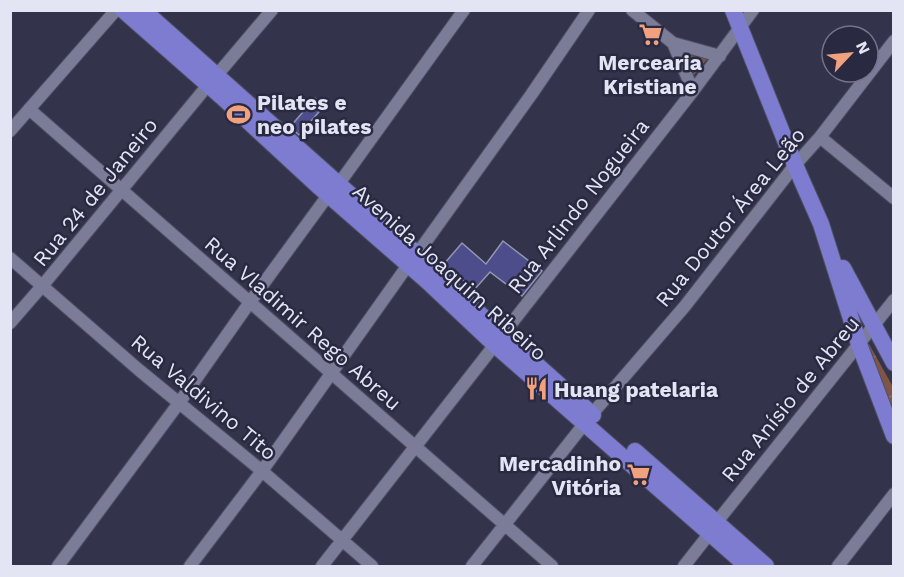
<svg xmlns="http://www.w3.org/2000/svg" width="904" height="577" font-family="'Work Sans',sans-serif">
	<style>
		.park { fill: url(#park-crowns) }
		.building { fill: #4c4d8a; stroke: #9396b3; stroke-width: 1.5 }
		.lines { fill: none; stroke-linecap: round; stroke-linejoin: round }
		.minor-casing { stroke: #4f5064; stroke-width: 14 }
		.major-casing { stroke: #4f5064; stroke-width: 18 }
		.minor { stroke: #7a7c98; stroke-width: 12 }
		.major { stroke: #7d7cd1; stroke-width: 16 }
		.labels { text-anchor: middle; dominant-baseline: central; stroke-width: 5; stroke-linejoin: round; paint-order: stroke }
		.poi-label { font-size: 21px; font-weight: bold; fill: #e3e5f5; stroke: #292a41; text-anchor: start }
		.street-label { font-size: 21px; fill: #e3e5f5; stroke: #292a41 }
	</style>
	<defs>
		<pattern id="park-crowns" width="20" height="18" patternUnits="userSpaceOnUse" patternTransform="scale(1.5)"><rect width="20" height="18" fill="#805543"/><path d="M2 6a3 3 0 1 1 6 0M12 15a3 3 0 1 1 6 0" fill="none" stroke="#926d5f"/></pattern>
	</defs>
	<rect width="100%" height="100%" fill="#33344c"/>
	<path class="park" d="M671,50L707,59L691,79Z
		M869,344L893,387V429L865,347Z"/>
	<path class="building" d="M315,98L324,106L299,135L290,127Z
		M503,241L542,271L522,296L490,272L474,290L444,264L462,243L486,264Z"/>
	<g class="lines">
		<defs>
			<path id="minor" d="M632,10L673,43L720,56
				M673,43L693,91
				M217,75L272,10
				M29,109L552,566
				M10,131L116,10
				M820,137L894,198
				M338,185L464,10
				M417,254L531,95L589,10
				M10,258L139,370L262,471L372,566
				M10,323L43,285L208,85
				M716,523L894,300
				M58,566L179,403L250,302L329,194
				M190,566L262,471L408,265
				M322,566L693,91L753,10
				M472,566L592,414L685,306L795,165L820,137L894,41
				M684,566L710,533
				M838,566L894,494"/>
			<path id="major" d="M123,10L222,97L317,185L427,281L495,345L747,566
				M143,10L417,254L481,315L593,415
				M733,10L795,165L821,224L859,344L894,436
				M843,268L894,363
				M635,451L766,566"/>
		</defs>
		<use href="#minor" class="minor-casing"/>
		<use href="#major" class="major-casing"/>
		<use href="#minor" class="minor"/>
		<use href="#major" class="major"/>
	</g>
	<defs>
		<symbol id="supermarket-bare" viewBox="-9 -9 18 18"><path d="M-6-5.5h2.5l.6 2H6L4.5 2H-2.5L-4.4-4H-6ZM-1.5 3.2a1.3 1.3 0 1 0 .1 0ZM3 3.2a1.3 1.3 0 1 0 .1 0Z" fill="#f2a17e" stroke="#292a41" stroke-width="2.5" paint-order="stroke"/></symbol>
		<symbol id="stadium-bare" viewBox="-9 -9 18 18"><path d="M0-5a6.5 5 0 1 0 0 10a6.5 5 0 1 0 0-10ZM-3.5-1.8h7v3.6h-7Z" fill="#f2a17e" stroke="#292a41" stroke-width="2.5" paint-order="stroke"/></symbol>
		<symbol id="restaurant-bare" viewBox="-9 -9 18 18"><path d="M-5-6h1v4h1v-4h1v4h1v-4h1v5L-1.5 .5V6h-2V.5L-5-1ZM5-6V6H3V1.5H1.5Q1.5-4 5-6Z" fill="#f2a17e" stroke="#292a41" stroke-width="2.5" paint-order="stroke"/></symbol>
	</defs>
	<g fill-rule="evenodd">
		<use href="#supermarket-bare" x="634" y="18" width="33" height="33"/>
		<use href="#stadium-bare" x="222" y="98" width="33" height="33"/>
		<use href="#restaurant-bare" x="520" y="372" width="33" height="33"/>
		<use href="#supermarket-bare" x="622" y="458" width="33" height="33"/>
	</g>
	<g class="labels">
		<g class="poi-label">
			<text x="650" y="62" text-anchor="middle">Mercearia<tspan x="650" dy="24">Kristiane</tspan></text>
			<text x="257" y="102">Pilates e<tspan x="257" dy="24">neo pilates</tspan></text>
			<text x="554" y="389">Huang patelaria</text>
			<text x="621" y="463" text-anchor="end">Mercadinho<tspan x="621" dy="24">Vitória</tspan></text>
		</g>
		<g class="street-label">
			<text transform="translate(95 192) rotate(-51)">Rua 24 de Janeiro</text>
			<text transform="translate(578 206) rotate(-52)">Rua Arlindo Nogueira</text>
			<text transform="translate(730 217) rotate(-51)">Rua Doutor Área Leão</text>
			<text transform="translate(450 272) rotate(42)">Avenida Joaquim Ribeiro</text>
			<text transform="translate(303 323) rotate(41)">Rua Vladimir Rego Abreu</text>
			<text transform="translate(204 397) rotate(40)">Rua Valdivino Tito</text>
			<text transform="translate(790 399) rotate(-51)">Rua Anísio de Abreu</text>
		</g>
	</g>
	<rect width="904" height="577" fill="none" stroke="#e3e5f5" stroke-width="24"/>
	<g transform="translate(850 54) rotate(64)"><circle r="28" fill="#292a41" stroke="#737589" stroke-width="1.5"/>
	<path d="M0-4.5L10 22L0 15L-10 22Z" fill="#f2a17e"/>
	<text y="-9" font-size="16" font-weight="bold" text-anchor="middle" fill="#e3e5f5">N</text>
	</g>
</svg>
